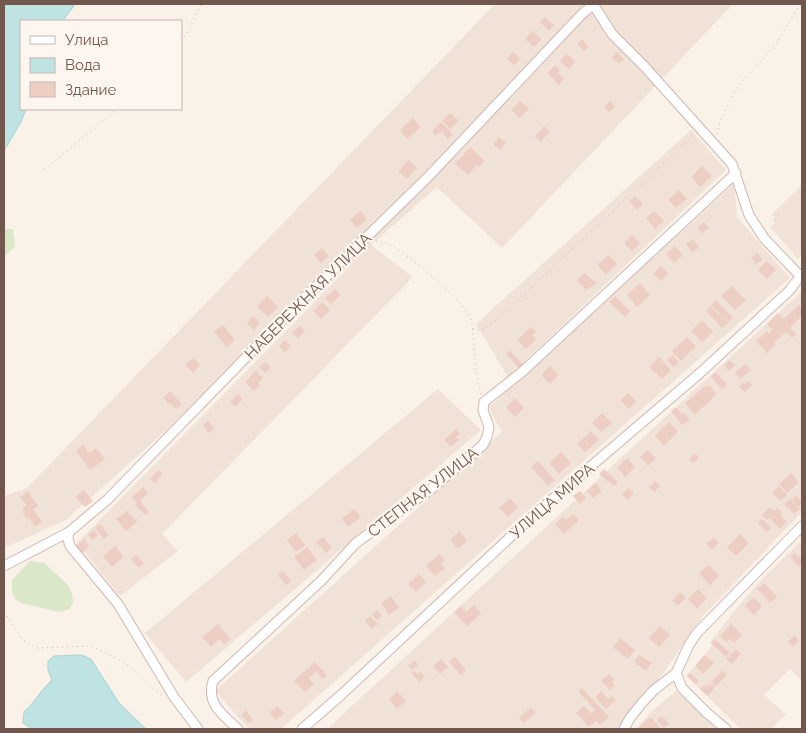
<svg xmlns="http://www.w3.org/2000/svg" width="806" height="733" font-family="Raleway,sans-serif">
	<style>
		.residential { fill: #f1e2d8 }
		.green { fill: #dae7c9 }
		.water { fill: #bfe2e2; stroke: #a7d3d3 }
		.building { fill: #edcec4 }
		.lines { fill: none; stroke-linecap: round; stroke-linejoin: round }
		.street-casing { stroke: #ccb8b0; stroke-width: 11 }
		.path { stroke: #d2b1a7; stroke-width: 1; stroke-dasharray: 1 4; stroke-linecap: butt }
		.street { stroke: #fff; stroke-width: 9 }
		.labels { text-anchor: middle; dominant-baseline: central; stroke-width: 4.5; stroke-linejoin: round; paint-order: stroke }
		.street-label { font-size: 16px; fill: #72574f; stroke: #fdf6ef }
	</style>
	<rect width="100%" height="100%" fill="#faf1e9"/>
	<path class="residential" d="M495,4H733L502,248L437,187L371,245L413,277L162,534L178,551L120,596L77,543L356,260L66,520L4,548V496L27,488Z
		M691,130L726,170L508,377L476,324Z
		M734,184L737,217L790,278L281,729H249L215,691L502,432L493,416L489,407Z
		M802,185V254L798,259L770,227L775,223L772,219L775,217L772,214Z
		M801,292L802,512L703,616L624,729H327Z
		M438,389L481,430L186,682L145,633Z
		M802,540V681L790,669L764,695L786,714L771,729H741L686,676L712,646L710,643L732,614L761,580Z
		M676,691L717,729H636L650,713Z"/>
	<path class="green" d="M4,229H13L15,246L4,257Z
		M30,561L44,563L67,584L72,593L73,603L70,609L59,612L21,603L15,599L12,592V580Z"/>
	<path class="water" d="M4,4H75L63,21H21V109H26L22,120L4,151Z
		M81,655L91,659L119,703L146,729H32L23,723L24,712C35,702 41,690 52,680L48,670V661L54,656Z"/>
	<path class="building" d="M545,17L554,25L549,31L540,22Z
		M532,31L542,39L534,47L525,39Z
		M582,39L589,47L584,51L577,44Z
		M513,52L520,59L514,65L507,59Z
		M617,52L624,59L619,64L612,58Z
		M567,54L575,62L569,69L560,61Z
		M555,65L560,70L558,73L564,79L559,85L547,73Z
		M520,101L529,109L520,118L511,110Z
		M610,101L615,107L609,112L604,107Z
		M450,113L459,121L450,129L442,121Z
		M413,118L421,127L407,139L400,130Z
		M441,122L453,134L448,139L441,131L436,136L432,131Z
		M544,126L550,131L541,142L535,137Z
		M499,137L506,143L500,150L493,144Z
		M470,147L485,161L479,167L477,165L468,175L455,164Z
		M408,160L417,168L407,179L398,171Z
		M702,166L712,176L700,187L691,177Z
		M679,190L687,199L676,208L668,200Z
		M635,196L643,204L637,210L629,201Z
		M360,211L367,219L357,228L350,220Z
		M654,211L664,221L655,229L646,218Z
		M704,222L709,228L702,233L697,227Z
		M632,235L640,243L632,251L624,243Z
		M693,239L699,247L692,253L686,244Z
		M675,246L683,255L674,263L666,254Z
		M322,248L329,256L321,263L314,255Z
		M757,253L762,259L757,264L751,258Z
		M609,255L617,264L606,274L597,265Z
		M767,261L776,270L767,279L758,270Z
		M661,266L668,273L661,281L653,274Z
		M584,273L597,283L586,290L577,280Z
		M640,283L650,295L637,307L627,295Z
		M732,286L746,300L735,310L721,296Z
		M335,289L341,295L331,304L325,298Z
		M267,296L278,307L268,317L257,306Z
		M615,296L630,311L625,317L609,302Z
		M716,300L733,318L728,323L711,305Z
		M322,302L330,310L321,319L313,311Z
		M799,305L802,308V316L790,328L796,334L792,338L786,332L774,342L776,344L767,353L756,341L767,331L769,334L772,330L767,324L778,313L783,319Z
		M711,307L728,323L722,328L706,311Z
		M253,316L260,323L254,330L247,323Z
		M702,320L713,332L702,342L691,331Z
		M223,325L235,340L227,347L214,332Z
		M300,326L305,331L298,338L292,333Z
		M531,327L536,332L532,335L536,339L526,349L517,340Z
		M687,337L696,346L681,361L672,351Z
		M285,340L291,346L285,352L279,346Z
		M510,351L523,364L519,368L506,354Z
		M673,355L679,362L674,367L667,360Z
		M659,357L671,370L662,379L649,367Z
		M193,358L200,365L193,373L185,365Z
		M730,360L735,365L729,371L724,365Z
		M266,362L271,368L265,373L259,367Z
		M745,364L751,370L740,379L735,373Z
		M550,366L559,375L550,384L541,375Z
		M256,371L263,378L258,383L260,385L254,391L245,382Z
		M716,372L727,385L722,389L711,377Z
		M748,381L752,385L745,392L739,387L743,382L745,385Z
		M709,385L717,394L695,415L685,403L705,386L706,387Z
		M170,391L182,404L176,409L170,403L168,404L163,398Z
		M628,393L636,401L629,409L620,400Z
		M238,394L243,399L235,407L230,402Z
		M515,398L524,408L515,417L506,408Z
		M676,407L682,415L684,413L690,420L682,425L671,411Z
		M602,413L612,423L601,432L592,423Z
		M208,421L214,428L209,433L203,425Z
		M669,422L678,432L664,446L655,436Z
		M456,429L460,434L456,437L459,440L451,447L444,440Z
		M591,431L599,440L585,452L577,444Z
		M83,445L90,453L96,448L105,459L90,470L76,451Z
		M648,450L656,458L648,466L640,457Z
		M561,452L571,463L559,474L549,463Z
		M695,453L699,458L693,463L689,459Z
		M627,458L635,467L625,477L617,468Z
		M538,461L555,480L548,486L531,467Z
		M604,469L618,482L614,486L599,474Z
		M158,470L163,474L155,483L150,479Z
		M791,473L799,482L787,493L779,484Z
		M655,481L660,486L654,492L649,487Z
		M596,483L602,491L593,498L587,491Z
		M779,486L787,495L781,501L772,493Z
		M143,487L148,493L140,501L149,512L145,515L135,505L137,503L132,497Z
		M628,488L634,493L628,500L622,495Z
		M83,490L93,501L85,507L75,497Z
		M28,491L38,506L33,509L42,522L35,527L29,518L27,519L23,514L25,512L22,509L27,505L20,497Z
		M580,491L586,498L580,504L573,496Z
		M796,495L802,502L799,507L792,500Z
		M510,498L518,507L508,517L499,508Z
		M790,499L800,509L794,514L784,504Z
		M770,507L774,511L777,508L783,514L781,516L787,522L780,529L769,518L767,520L762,515Z
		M354,509L361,517L348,527L342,519Z
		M127,511L137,522L126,531L116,519Z
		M573,514L579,520L564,534L555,524L563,517L566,520Z
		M762,519L772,528L767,532L758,523Z
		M100,524L109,535L104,539L95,528Z
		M94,530L98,535L92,540L88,535Z
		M459,531L467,541L458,549L450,540Z
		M296,533L305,545L296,552L287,540Z
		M740,534L749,543L736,556L727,547Z
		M323,537L332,548L326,553L316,542Z
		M714,537L719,543L712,550L706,544Z
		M84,539L89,546L81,554L75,547Z
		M115,546L124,557L112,567L103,556Z
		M307,547L317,560L304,570L294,557Z
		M795,553L802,560V564L799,567L790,557Z
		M439,554L445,560L441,564L445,568L435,576L426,566Z
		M136,555L144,563L139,568L131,559Z
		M709,565L719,576L710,585L699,573Z
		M283,571L291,581L286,585L278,575Z
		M419,574L426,582L416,592L408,584Z
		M764,583L777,597L770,603L757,589Z
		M698,589L707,598L697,609L688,599Z
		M680,592L686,598L678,606L672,601Z
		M391,596L399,608L389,615L381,603Z
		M753,597L762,606L754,615L745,606Z
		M474,605L481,614L467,626L454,612L461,606L466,612Z
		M377,610L382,616L377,620L372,615Z
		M370,616L378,624L372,629L365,621Z
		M218,624L230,639L224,644L220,639L211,647L202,637Z
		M731,624L742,635L734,643L729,639L726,642L720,636Z
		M660,626L670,635L659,647L649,638Z
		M794,635L799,640L793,647L788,642Z
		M620,638L635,650L628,659L613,647Z
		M715,639L730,653L726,657L711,643Z
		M736,649L741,654L732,664L726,659Z
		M639,655L652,663L646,671L634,662Z
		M705,655L714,663L703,674L695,666Z
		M455,657L466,670L461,675L449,662Z
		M441,659L448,667L440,674L433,666Z
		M414,660L418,665L412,670L408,666Z
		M315,662L327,675L323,679L316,671L309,678L314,684L305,692L294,681Z
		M414,671L417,674L420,672L425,676L419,682L411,673Z
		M722,671L727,675L716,686L711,682Z
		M690,673L699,681L696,684L687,676Z
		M609,674L614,679L612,682L615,685L610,690L601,681Z
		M708,684L710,686L712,684L715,687L708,696L700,689L704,685L706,687Z
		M582,688L609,717L600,725L596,721L589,727L576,713L584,706L591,713L595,710L579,692Z
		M397,691L406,701L397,709L389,699Z
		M601,691L608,699L612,696L616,700L606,709L595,697Z
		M278,706L284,713L276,720L269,713Z
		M531,707L536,713L524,723L519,718Z
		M246,710L253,720L249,723L241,715Z
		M662,716L669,724L664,728L657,720Z
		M650,717L660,727L658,729H637Z"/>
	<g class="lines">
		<defs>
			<path id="street" d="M593,4L612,34L644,66L732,164L749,215L764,238L802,278
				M69,532L68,539L70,546L118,604L174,697L198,729
				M4,566L69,532L107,500L298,304L428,177L582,14L594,4
				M676,673L682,688L707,713L726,729
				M238,729C223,715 206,704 213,681L321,581L356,543L431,489L483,445L487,437L489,427L483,410L484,402L522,372L736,173
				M302,729L341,695L535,514L700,373L789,291L802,274
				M624,729L630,718L642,703L654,690L676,673L689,645L697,633L802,526"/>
		</defs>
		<use href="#street" class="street-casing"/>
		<path class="path" d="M181,41L189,30L201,4
			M717,134L720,121L739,84L775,46L800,4
			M44,170L117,109
			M376,241C381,242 386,243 390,245C408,254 463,300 470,317C474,328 473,341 474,352C475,366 478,380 481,394
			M473,329L481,330L491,325L695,134
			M4,612L23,640L36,648L92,646L127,664L163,697"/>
		<use href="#street" class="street"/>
	</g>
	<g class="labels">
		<g class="street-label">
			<text transform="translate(308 296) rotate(-45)">НАБЕРЕЖНАЯ УЛИЦА</text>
			<text transform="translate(423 492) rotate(-38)">СТЕПНАЯ УЛИЦА</text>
			<text transform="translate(552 501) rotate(-41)">УЛИЦА МИРА</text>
		</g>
	</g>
	<rect width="806" height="733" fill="none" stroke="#72574f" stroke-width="10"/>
	<rect x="20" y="20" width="162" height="90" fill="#fdf6ef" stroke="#c5b6af"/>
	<rect x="30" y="36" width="25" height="8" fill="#ffffff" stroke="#c5b6af"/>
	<text x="65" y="45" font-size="15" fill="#72574f">Улица</text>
	<rect x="30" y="58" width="25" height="15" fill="#bfe2e2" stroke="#c5b6af"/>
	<text x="65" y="70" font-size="15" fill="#72574f">Вода</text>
	<rect x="30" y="82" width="25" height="15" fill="#edcec4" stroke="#c5b6af"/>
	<text x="65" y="95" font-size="15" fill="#72574f">Здание</text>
</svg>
